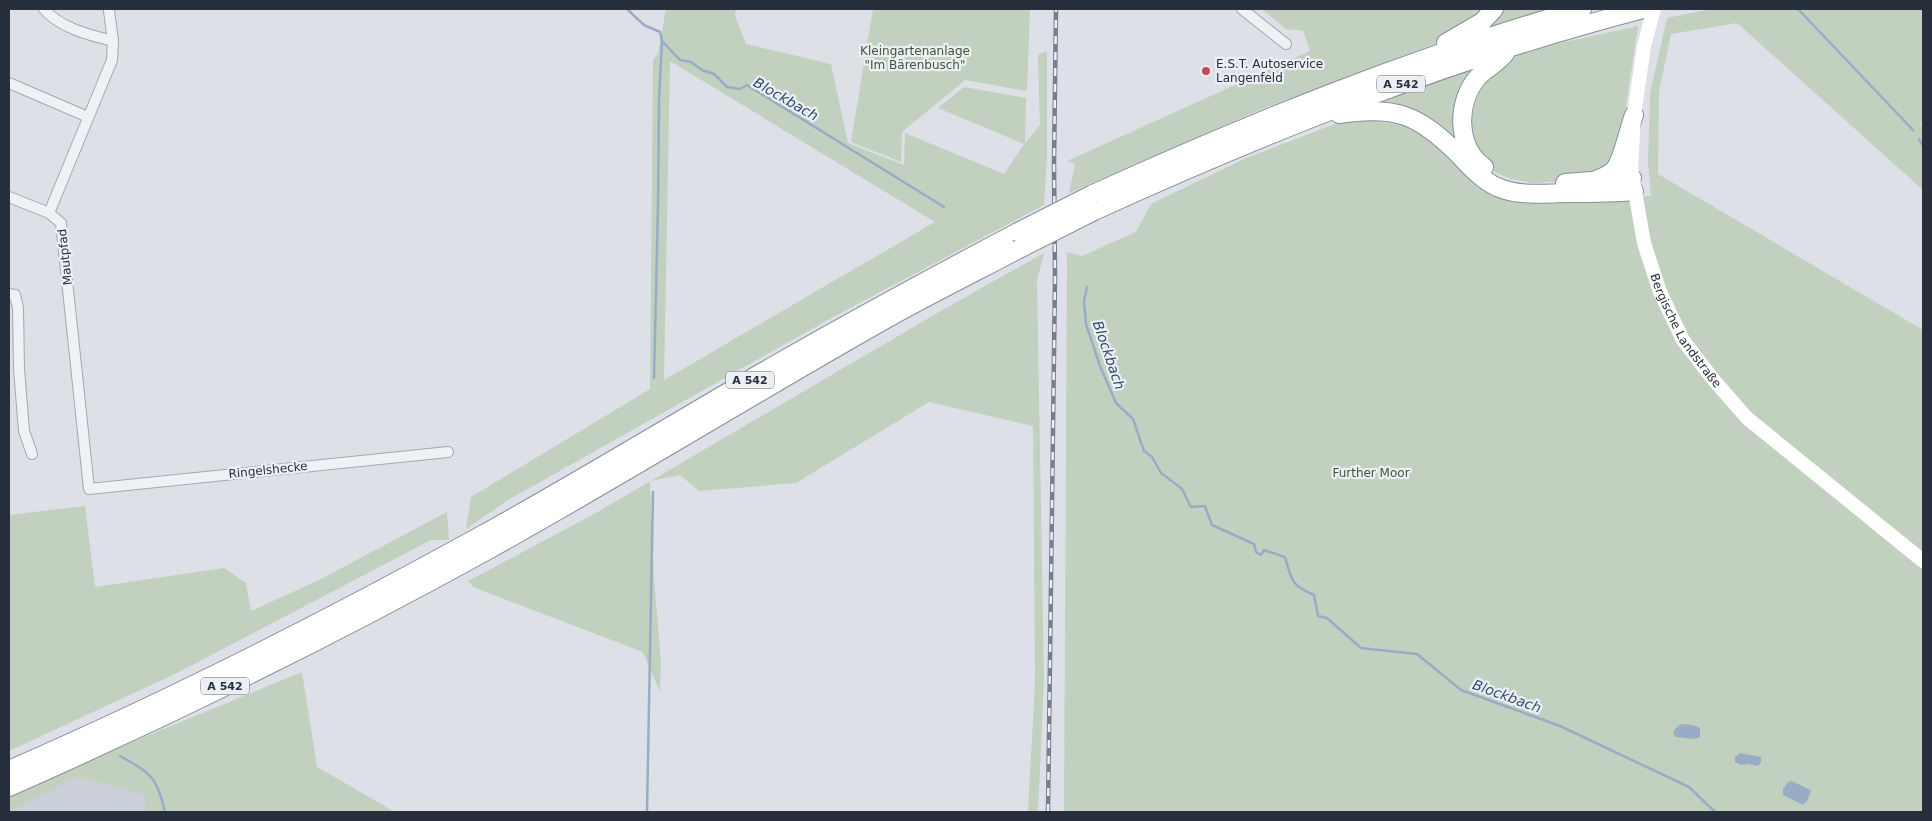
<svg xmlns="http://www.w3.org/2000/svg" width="1932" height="821" font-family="'DejaVu Sans',sans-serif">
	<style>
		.built { fill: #cbcfd8 }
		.green { fill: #c2d0bf; fill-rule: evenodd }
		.water { fill: #99acc5 }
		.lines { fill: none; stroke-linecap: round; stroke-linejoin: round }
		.stream { stroke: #99acc5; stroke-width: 2.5 }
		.minor-casing { stroke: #a3a7b0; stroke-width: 12 }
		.motorway-casing { stroke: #858d9c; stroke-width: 20 }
		.minor { stroke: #f0f1f5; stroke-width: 10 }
		.secondary { stroke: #fff; stroke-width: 14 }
		.motorway { stroke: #fff; stroke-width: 18 }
		.rail-casing { stroke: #777f8f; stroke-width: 4.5 }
		.rail { stroke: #eceff4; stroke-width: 2.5; stroke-dasharray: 8; stroke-linecap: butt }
		.motorway-bridge-casing { stroke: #858d9c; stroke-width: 20; stroke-linecap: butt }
		.motorway-bridge { stroke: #fff; stroke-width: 18 }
		.poi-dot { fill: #c74753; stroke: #eceff4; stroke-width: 2 }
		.labels { text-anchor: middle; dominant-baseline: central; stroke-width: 4.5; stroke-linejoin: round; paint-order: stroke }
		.shield { fill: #eceff4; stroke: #626873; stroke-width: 1 }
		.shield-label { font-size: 11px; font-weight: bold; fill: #272e3c }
		.park-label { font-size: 12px; fill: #3a5735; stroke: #eceff4 }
		.poi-label { font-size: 12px; fill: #272e3c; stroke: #eceff4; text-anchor: start }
		.street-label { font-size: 12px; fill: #272e3c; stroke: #eceff4 }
		.water-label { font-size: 14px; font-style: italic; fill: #344b6e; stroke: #eceff4 }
	</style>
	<rect width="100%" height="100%" fill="#dde0e6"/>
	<path class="built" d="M77,777L146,795L145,812H9Z"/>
	<path class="green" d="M666,9H736L735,16L746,44L831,64L848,143L904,165L905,133L1004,174L1024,144L938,108L964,87L1026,98L1025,143L1040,125L1038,55L1047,51V158L1044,205L835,316L508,500L466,529L471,497L650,389L653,61L658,53ZM670,61L935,222L664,380Z
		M873,9H1030L1027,91L965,80L902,132L901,162L851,142Z
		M1262,9H1490L1456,36L1262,109L1069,193L1075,164L1067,161L1310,51L1303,31L1286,29Z
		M1500,9H1551L1484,29Z
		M1711,9H1923V122L1920,125L1923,128V190L1737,23L1671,34L1659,92L1658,174L1923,330V812H1064L1067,252L1082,256L1136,232L1151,204L1244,159L1342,121L1370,120L1417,128L1476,184L1515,202L1651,196L1648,163L1650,93L1667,18Z
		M1638,26L1622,133L1609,167L1575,180L1533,183L1512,179L1496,173L1481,161L1471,146L1467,105L1476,89L1512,58L1551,45Z
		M1480,67L1462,92L1465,157L1371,104Z
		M1044,253L1037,280L1044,680L1038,812H1028L1035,681L1033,426L929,402L796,483L699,491L680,475L650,481L654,578L661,663L660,692L643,652L473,587L468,581L596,513L939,312Z
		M85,506L95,587L224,568L246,583L251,611L319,580L447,512L449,540H431L175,674L9,751V515Z
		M302,672L317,767L395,812H145V795L77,777L9,812V796L98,756Z"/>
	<path class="water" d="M1681,724L1693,725L1700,728V737L1694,739L1676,737L1673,734L1675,729Z
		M1740,753L1761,757V762L1758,766L1748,764L1741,765L1735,762V757Z
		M1792,781L1810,790L1811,792L1807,801L1803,805L1783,795V789L1788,782Z"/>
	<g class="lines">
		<path class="stream" d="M627,9L644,25L660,32L662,41L680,60L691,62L702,70L714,74L727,87L740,89L747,85L944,207
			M1798,9L1913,130
			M1919,139L1923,146
			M1087,287L1084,301L1086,324L1100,366L1116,403L1133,419L1144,451L1152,457L1161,473L1182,489L1191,507L1205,506L1212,525L1254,544L1256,552L1261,555L1264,550L1285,557C1292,581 1291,585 1314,595L1318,616L1327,618L1361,648L1417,654L1461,690L1560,726L1689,787L1715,812
			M654,378L658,206L659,100L662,42
			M120,756C151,773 157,777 165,812
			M647,812L653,492"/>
		<defs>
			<path id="minor" d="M44,9C60,28 89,35 113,41
				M1242,9L1286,44
				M9,83L88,117
				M9,197L49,213L61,223L89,489L448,452
				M49,213L112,60L113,41L109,11
				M9,294L15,295L18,308L19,369L24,431L32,454"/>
			<path id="motorway" d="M1446,43L1482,22L1494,9
				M1339,114C1396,105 1419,115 1459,155C1470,167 1482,180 1497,187C1520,197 1545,193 1569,193C1591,193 1612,193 1634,191
				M1484,167C1456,147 1456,102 1478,77C1486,68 1499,63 1506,52
				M1596,180C1603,177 1609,175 1614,170C1622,162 1629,128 1634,115
				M1565,183L1632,178
				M1093,194C1252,122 1414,56 1582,9
				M1094,211C1274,129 1451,59 1643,9
				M9,770C170,700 328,620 482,535C576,483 668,427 761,373C846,324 931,278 1018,232
				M9,787C172,715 332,636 488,550C625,474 758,391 895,314C935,292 977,271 1017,250"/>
		</defs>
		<use href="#minor" class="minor-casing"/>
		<use href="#motorway" class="motorway-casing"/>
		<use href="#minor" class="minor"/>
		<path class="secondary" id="s1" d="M1654,9L1644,46L1634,115L1631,168L1644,243L1660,292L1683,340L1712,378L1747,418L1923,561"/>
		<use href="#motorway" class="motorway"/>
		<defs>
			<path id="rail" d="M1048,812L1055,278L1054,164L1056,9"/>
		</defs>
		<use href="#rail" class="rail-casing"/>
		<use href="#rail" class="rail"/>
		<defs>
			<path id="motorway-bridge" d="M1018,232L1093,194
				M1017,250L1094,211"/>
		</defs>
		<use href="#motorway-bridge" class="motorway-bridge-casing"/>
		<use href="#motorway-bridge" class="motorway-bridge"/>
	</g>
	<circle class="poi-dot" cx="1206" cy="71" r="5"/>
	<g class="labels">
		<g class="shield">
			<rect x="1377" y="75.5" width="48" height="17" rx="4"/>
			<rect x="726" y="371.5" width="48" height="17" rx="4"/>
			<rect x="201" y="677.5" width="48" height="17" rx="4"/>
		</g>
		<g class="shield-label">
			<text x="1401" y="84">A 542</text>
			<text x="750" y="380">A 542</text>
			<text x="225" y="686">A 542</text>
		</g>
		<g class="park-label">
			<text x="915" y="51">Kleingartenanlage<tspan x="915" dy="14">"Im Bärenbusch"</tspan></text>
			<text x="1371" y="473">Further Moor</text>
		</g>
		<g class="poi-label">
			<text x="1216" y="64">E.S.T. Autoservice<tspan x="1216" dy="14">Langenfeld</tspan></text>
		</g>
		<g class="street-label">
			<text transform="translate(65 257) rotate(-96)">Mautpfad</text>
			<text stroke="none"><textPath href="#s1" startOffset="335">Bergische Landstraße</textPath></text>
			<text transform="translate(268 470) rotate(-6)">Ringelshecke</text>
		</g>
		<g class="water-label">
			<text transform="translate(786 99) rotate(30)">Blockbach</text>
			<text transform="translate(1109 355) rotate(71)">Blockbach</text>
			<text transform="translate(1507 696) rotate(20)">Blockbach</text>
		</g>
	</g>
	<rect width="1932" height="821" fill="none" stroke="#272e3c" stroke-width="20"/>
</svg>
